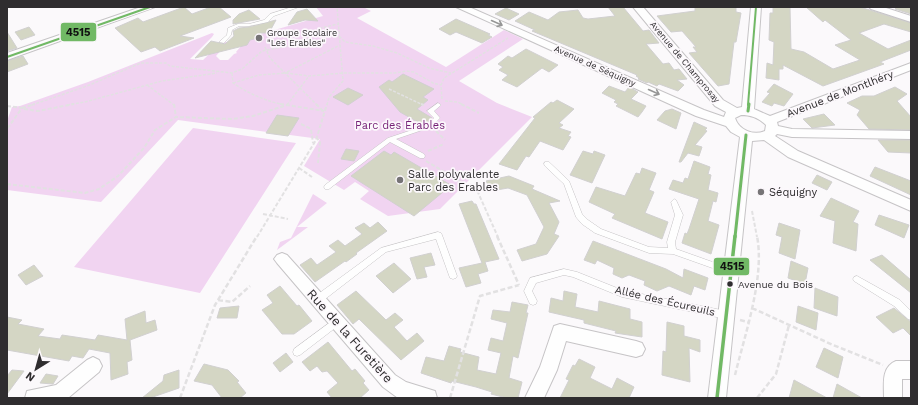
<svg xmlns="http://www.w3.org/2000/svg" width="918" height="405" font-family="'Work Sans',sans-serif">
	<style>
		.green { fill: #f1d4f1 }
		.building { fill: #d4d6c4; stroke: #d1d0d0 }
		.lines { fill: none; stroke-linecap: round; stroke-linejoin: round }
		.lane-casing { stroke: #c6c4c6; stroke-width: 1 }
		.street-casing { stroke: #c6c4c6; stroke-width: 2 }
		.path-far2 { stroke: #e2e1e2; stroke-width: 1.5; stroke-dasharray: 3 1.5; stroke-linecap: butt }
		.path-far1 { stroke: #e2e1e2; stroke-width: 2; stroke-dasharray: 4 2; stroke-linecap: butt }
		.path { stroke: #e2e1e2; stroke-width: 2.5; stroke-dasharray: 5 2.5; stroke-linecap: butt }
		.lane { fill: #fefefe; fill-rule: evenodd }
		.street { fill: #fefefe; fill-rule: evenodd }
		.bus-1-far2-casing { stroke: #fcf8fc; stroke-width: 4 }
		.bus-1-far1-casing { stroke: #fcf8fc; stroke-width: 6 }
		.bus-1-casing { stroke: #fcf8fc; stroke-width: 6 }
		.bus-1-far2 { stroke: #71b965; stroke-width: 2 }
		.bus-1-far1 { stroke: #71b965; stroke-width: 3 }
		.bus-1 { stroke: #71b965; stroke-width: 3.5 }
		.oneway { stroke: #969696 }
		.poi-dot { fill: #767476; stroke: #fcf8fc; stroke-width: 1.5 }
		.bus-dot { fill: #2f2d2f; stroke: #fcf8fc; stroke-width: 1.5 }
		.labels { text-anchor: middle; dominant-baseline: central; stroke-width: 3.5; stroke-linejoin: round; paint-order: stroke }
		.far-poi-label { font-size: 9px; fill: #2f2d2f; stroke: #fcf8fc; text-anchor: start }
		.far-street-label { font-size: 9px; fill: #2f2d2f; stroke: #fcf8fc }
		.bus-label { font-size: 10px; fill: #2f2d2f; stroke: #fcf8fc; text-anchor: start }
		.street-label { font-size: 11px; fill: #2f2d2f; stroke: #fcf8fc }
		.park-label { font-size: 11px; fill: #741e75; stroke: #fcf8fc }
		.poi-label { font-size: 11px; fill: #2f2d2f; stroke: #fcf8fc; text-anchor: start }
		.near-street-label { font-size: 13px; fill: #2f2d2f; stroke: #fcf8fc }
		.line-badge { stroke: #fcf8fc; stroke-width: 1.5 }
		.pale-badge-label { font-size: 11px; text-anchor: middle; font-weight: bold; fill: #111 }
	</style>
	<rect width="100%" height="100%" fill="#fbf9fb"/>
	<path class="green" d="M316,7H363L371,11L357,18L446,67L504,30L523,39L459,81L497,103L532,117L440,209L388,216L360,199L369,191L355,182L344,190L304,166L320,139L178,120L101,202L7,190V121L12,107L20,106L88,82L212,33L214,34L212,37L190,59L203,60L222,42H228L216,56L220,60H228L234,54L237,53L236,52L242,45H246L252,38L257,35L323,16Z
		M193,128L296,143L200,293L74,267Z
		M313,194L327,203L297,227H308L277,250L280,242L291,238Z"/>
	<path class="building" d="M184,7L192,14L211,7H219L231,17L180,36L194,38L160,51L155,47L141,52L115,28L138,18L143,22Z
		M608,7H623L643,31L649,30L659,43L646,44L663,64L669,63L674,70L679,69L687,79L677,80L684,85L678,91L659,84L657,86L648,82L647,83L638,79L639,78L636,76L637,75L532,31L535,30L515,21L529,12L548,20L559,12L578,10L583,18L588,19L615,16Z
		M695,7H731L736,8V12L741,13L736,42H734L729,84L718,86L689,53L697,52L693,47H696L682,31L671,32L657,16L695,11Z
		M773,7H790L791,49L804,52L833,69L860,60L835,45L851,40L825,20L823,22L806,7H860L911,23V32L884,24L859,33L888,49L911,40V50L880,62L884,64L823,86L783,65V69H779V80L766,78L767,63L773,65L774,42L769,40L770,13H773Z
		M897,7H911V14L895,9Z
		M506,8L519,14L509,20L495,14Z
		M307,9L318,21L305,20L288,25L297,12Z
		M249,10L260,19L233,24V20L239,14Z
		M456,19L490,34L488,35L492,37L482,43L456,32L450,35L439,29Z
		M276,20L269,33H260L258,38L250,40L247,45L195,58L211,41L225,44L234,36L233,31L239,28L249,27Z
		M29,27L35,35L21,40L15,32Z
		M7,32L17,48L7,51Z
		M526,49L558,65L549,72L542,68L517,87L502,80L508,75L499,70L503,67L498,64L508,56L512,58Z
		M23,56L28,64L7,72V61Z
		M403,74L434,89L423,97L428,100L417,109L432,118L426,124L423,125L400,112L379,87L389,80L392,82Z
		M774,84L793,94L784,106L774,103L772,106L762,102L770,93L767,92Z
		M609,86L625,92L629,87L638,92L631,99L646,106L642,112L638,117L616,106L618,104L614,102L616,100L602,93Z
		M895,87L907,94L897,101L911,117V130L869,129L857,115L860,110L847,103L862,96H874Z
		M348,88L363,95L348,105L333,97Z
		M557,100L574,109L559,123L563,125L559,128L571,132L568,136L571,137L563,150L540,141L529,157L526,156L517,170L499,164L535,118L533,117L551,102L553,103Z
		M672,109L681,113L676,129L657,120L665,111Z
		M824,114L835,125L812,128L803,119Z
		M277,115L299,118L288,136L266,133Z
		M694,122L707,128L705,130L707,131L695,145L702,147L699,156L688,153L681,162H679Z
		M878,140H911V153L888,152Z
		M346,149L359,151L354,161L341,159Z
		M384,151L391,155L394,152L449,184L441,192H443L414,216L351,176Z
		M583,151L593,154L594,151L605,155L592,183L570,175Z
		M694,161L710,167L708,174L711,175L708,190L718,193L716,202L713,201L708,221L719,225L711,254L682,243L685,233L687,234L689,229L699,199L669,189L673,180L683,183L685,178L688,179Z
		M875,167L911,181V195L870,176Z
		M642,168L656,173L649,190L654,192L645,213L668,222L662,239L612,218L615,214L589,202L596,187L625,196L636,173L640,174Z
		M817,175L832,182L827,190L812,183Z
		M509,176L534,186L532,189L560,201L549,203L559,222L554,234L559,236L547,254L522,261L517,250L536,244L544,227L527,195L508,188L491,191L486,181Z
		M831,198L859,211L853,222L858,224L856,251L833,243L835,221L820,216Z
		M472,201L474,204H476L499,259L485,262L488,271L478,274L481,283L466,287L459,268L482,263L459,204Z
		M879,215L909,225L904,238L875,225Z
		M378,222L387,231L356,253L357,254L346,262L345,261L315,282L300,265L311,258L317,265L336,252L329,246L338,240L345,246L362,234L355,228L364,223L370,228Z
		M779,223L800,230L795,259L779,253L782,237L776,235Z
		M593,241L666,269L683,278L684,269L708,278L705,290L694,286L691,295L669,286L657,291L644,285L645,281L629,275L622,278L613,274L614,268L597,260L595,264L584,260Z
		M431,253L435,265L424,267L427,277L417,279L410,258Z
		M882,255L911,280V293L870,260Z
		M791,261L808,268L805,284L788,278Z
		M394,263L411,279L393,293L376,276Z
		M34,265L43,276L26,285L18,275Z
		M280,286L297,306L299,305L312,321L294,334H282L262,310L273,303L267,295Z
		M815,288L838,297L837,316L814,308Z
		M356,291L386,320L395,313L403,320L394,327L407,341L417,333L424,341L401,360L359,319L353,324L337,305Z
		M564,291L577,294L575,307L598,312L599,301L630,309V319L642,322V337L615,333L616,331L584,323V320L549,312L551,298L563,301Z
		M512,302L528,305L526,313H528L518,358L513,356L509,378L522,382L518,398H507L491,394L492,392L476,387L452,381L451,383L421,373L426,357L444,361L449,346L461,349L460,352L479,357L477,370L496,374L501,353L488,350L491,338L503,341L507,323L491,319L493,310L510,312Z
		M239,306L237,318H217L220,308Z
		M798,306L818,313L816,330L796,322Z
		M894,308L911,322V336L903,328L893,333L876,317Z
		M145,311L146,323L155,320L157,330L130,340L132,360L127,362L128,374L111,380L110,353L89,349L83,358L72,356L69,361L7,350V317L22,320L18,324L44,329L38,336L60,339L62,335L95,340L98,335L127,340L125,319Z
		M667,322L684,326V336L700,340V352L689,348L690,382L662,375L663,351L666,352Z
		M328,342L352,371L355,369L365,381L363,383L369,390L360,398H332L327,392L338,383L327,371L322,372L317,366L310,371L302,362Z
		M824,348L843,357L838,378L816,367Z
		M286,353L293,362L280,372L273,363Z
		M579,359L595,367L590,378L612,389L617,378L634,387L629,398H560L569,380L566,379L573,365L575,366Z
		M204,364L228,370L239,381L237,382L246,393L240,398H222L212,385L194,381Z
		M12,370L24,371L7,394V376Z
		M179,370V388L150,398H142L163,381L164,375Z
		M46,374L58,376L53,384L40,383Z
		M794,380L827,398H789Z
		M837,384L862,398H833Z"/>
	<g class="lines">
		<defs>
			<path id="lane" d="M292,7H299L274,16L268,22L249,26H239L232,30L231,35L224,43L219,42L227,35L228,28L238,24H249L264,20L270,14Z
				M438,103L441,105L434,111L440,118L431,127L396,139L424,154L425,156L424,158H420L390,142L329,189H325L324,187L325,185L388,138L427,125L434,118L427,111Z
				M545,162H549L569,181L582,214L588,220L601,229L649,247L668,248L667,242L675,215L671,202L674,199L676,200L683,215L675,242L676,249L735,270L736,272L735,274L732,275L673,254L649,253L595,233L582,224L576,217L564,184L545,166L544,164Z
				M438,232L441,233L442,235L457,276L456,278L453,279L450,278L436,239L386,252L320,303L317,304L314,303L313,300L314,297L381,248Z
				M564,269L577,272L622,290L726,311L729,312L730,315L729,318L726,319L622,297L573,277L564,275L536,283L532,291L537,301L536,304L533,305L530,304L524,291L530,278Z
				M857,276L900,300L911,311V320L908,319L894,306L854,281L853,279L854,277Z
				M336,318L339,319L340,322L339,325L300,355L297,356L294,355L293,352L294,349Z"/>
			<path id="street" d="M141,7H155L7,60V53Z
				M456,7H469L704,110L724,117L726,112L715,106L633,7H643L723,100L737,108L742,107L751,7H761L754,109L770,116L911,63V70L777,122L778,126L792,129L911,131V139L792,137L777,134L775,136L798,151L911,200V211L788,157L764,140L752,141L726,398H708L740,137L731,132L726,126L696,116ZM741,115C751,115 759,118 766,125L765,131C753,136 739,130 735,118Z
				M869,7H883L911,16V22L871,9Z
				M282,253L287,255L395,375L406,382L435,391L437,398H398L383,387L277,263L274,259L277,255Z
				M560,324L636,341L642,343L645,349L642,355L636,357L566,341L557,370L544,398H525L540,367L554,326Z
				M93,357L99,360L102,366L99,372L68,398H25L27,391L56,385L87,360Z
				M896,361H911V379H902V398H884C884,384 881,367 896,361Z"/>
		</defs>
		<use href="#lane" class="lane-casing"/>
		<use href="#street" class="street-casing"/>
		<path class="path-far2" d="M317,33L339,36L345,42L373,46L397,53L429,68L451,73
			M265,47L270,58L317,105
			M287,72L340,45
			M232,73L233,83C249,94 266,101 285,105
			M233,83L259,75L286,73L309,76L343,73H395L406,71L414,72L433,83L441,85
			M147,85L174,105
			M389,89L423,105
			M442,99L441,85L444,78L508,38
			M445,101L458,102L463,105
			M32,105L87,86L141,63H166L170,66L232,73L242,69L262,51L303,43L321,28L338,24
			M67,105L85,102L162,81L217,73
			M287,105L309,76
			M327,105L329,97L343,81L337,7"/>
		<path class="path-far1" d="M174,104L176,117
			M280,104L287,105L288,104
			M316,104L323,111
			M421,104L424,105
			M461,104L479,113
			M7,106L22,108L7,129
			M22,108L35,104
			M24,109L38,111L74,104
			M301,124L311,129L313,143
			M436,131L445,140
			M316,137L320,142L318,163
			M428,151L444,144
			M426,161L465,184L476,188L498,237
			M299,168L312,177
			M7,184L85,193L99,189L118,176L144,148L155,130L176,117L232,119L253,116L287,105L324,111
			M752,211L757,237
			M263,214L288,219
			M257,237L316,140L327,104"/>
		<path class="path" d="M497,236L519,285
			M218,300L232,302L250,286
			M752,308L833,345L883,365
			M740,320L748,322
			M735,375C745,334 765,277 757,236
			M180,398L215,305L257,236
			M450,398L480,296L519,285
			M757,398L776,374L789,325"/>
		<use href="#lane" class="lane"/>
		<use href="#street" class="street"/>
		<defs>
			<path id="bus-1-far2" d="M7,57L150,7
				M748,105L756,7"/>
			<path id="bus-1-far1" d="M748,111L749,104
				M735,237L746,135"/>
			<path id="bus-1" d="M717,398L735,236"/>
		</defs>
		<use href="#bus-1-far2" class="bus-1-far2-casing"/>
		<use href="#bus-1-far1" class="bus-1-far1-casing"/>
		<use href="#bus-1" class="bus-1-casing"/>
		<use href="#bus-1-far2" class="bus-1-far2"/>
		<use href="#bus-1-far1" class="bus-1-far1"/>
		<use href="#bus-1" class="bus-1"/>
	</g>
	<defs><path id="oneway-shaft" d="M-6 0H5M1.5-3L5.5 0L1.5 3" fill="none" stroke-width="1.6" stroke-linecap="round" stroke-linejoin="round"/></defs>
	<g class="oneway">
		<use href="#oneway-shaft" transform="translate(497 23) rotate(24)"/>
		<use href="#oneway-shaft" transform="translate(654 92) rotate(24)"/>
	</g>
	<g class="poi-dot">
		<circle cx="259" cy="38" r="4"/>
		<circle cx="400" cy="180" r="4"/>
		<circle cx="761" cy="192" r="4"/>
	</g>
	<circle class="bus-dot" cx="730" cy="284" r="3.5"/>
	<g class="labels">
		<g class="far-poi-label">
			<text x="267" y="33">Groupe Scolaire<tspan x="267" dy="10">"Les Erables"</tspan></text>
		</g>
		<g class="far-street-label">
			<text transform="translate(685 62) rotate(50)">Avenue de Champrosay</text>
			<text transform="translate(595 66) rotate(24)">Avenue de Séquigny</text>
		</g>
		<g class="bus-label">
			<text x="738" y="284">Avenue du Bois</text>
		</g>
		<g class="street-label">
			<text transform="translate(840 94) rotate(-21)">Avenue de Montlhéry</text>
			<text transform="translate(665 301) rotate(13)">Allée des Écureuils</text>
		</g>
		<g class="park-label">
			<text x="400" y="125">Parc des Érables</text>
		</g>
		<g class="poi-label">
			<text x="408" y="174">Salle polyvalente<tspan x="408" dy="13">Parc des Erables</tspan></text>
			<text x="769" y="192">Séquigny</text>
		</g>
		<g class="near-street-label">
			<text transform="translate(350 336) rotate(48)">Rue de la Furetière</text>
		</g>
	</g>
	<g class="line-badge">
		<rect x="60" y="22" width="37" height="20" rx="4" fill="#71b965"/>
		<rect x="713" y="257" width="37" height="19" rx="4" fill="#71b965"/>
	</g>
	<g class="pale-badge-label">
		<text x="78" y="36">4515</text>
		<text x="732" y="270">4515</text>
	</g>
	<rect width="918" height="405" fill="none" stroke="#2f2d2f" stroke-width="16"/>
	<g transform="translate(36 369) rotate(217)" stroke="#fcf8fc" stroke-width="3" paint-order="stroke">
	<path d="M0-3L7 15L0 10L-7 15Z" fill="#2f2d2f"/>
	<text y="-6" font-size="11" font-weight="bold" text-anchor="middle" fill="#2f2d2f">N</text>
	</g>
</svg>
